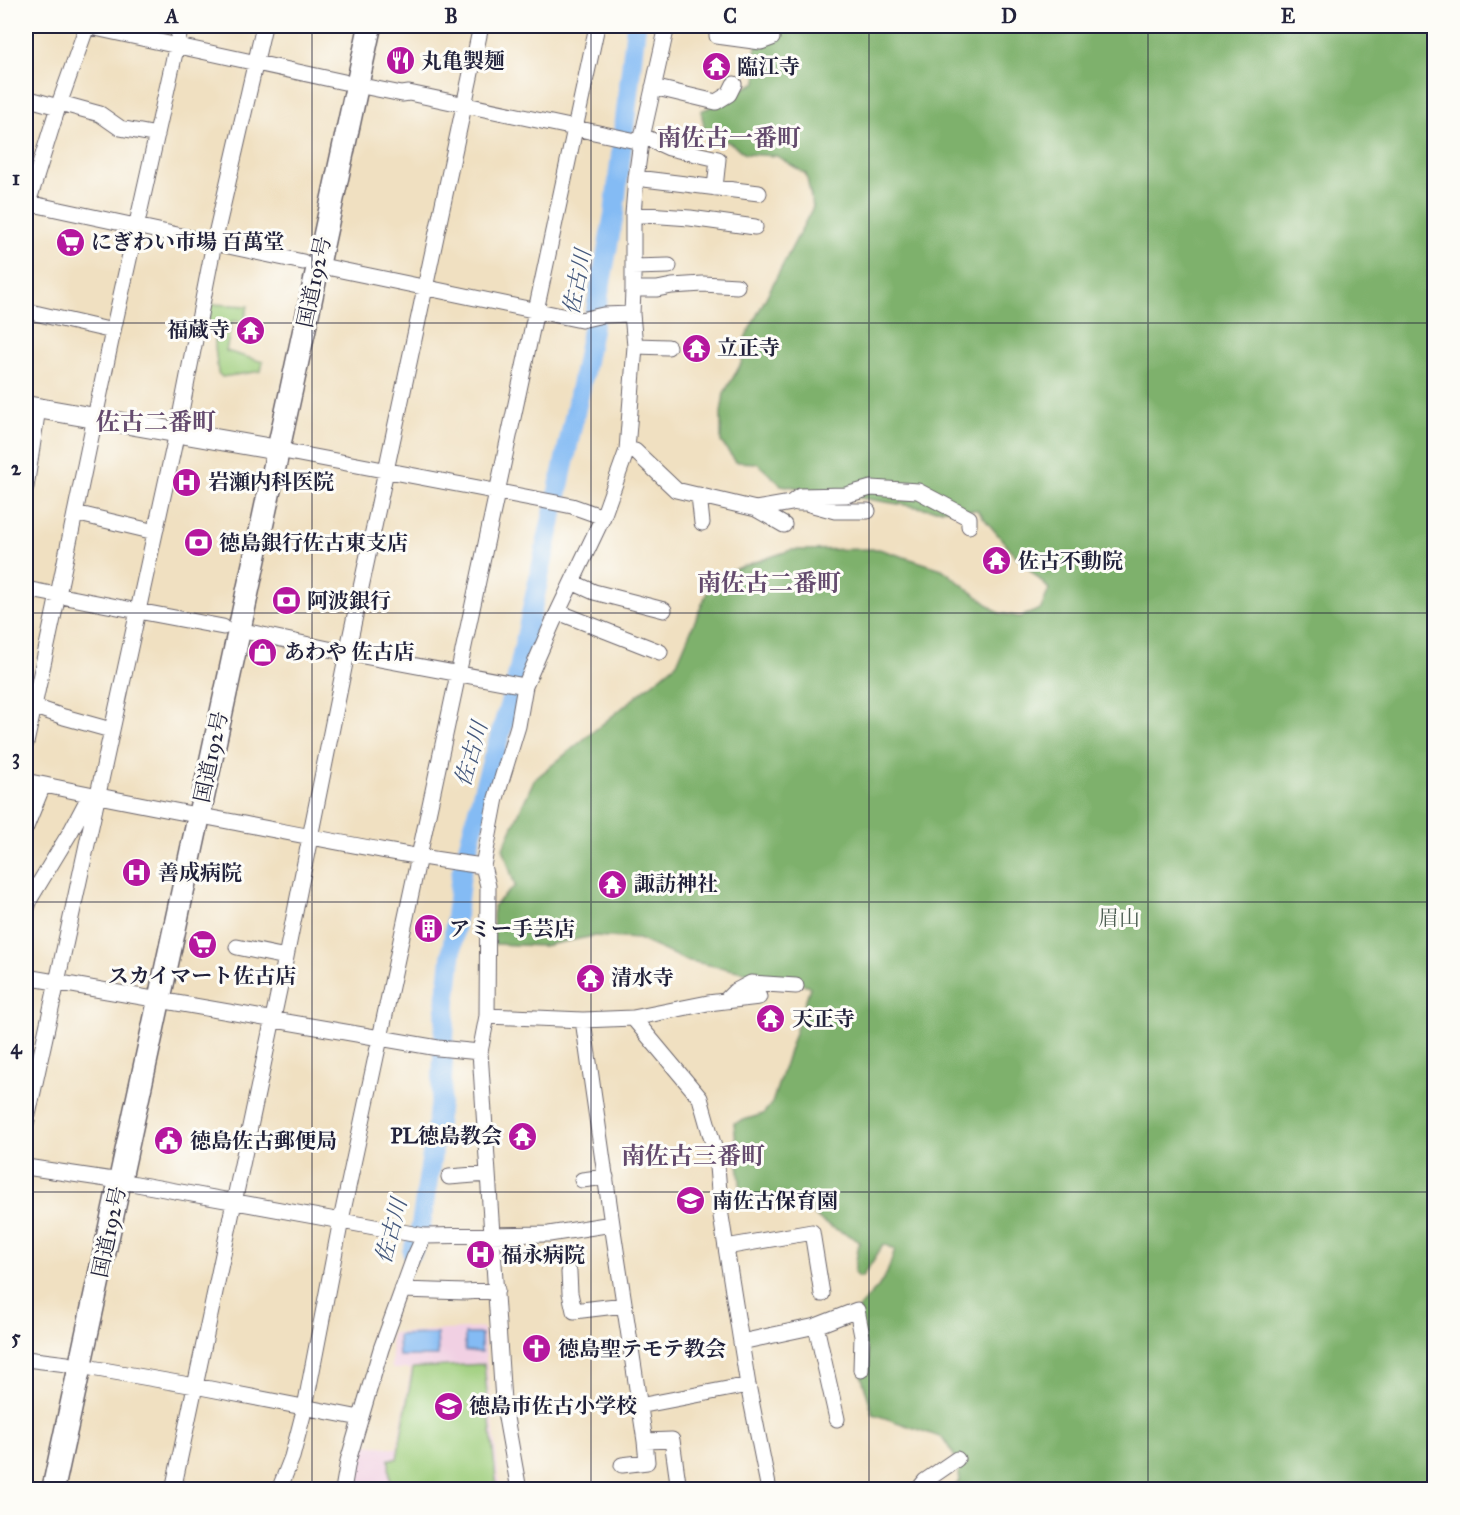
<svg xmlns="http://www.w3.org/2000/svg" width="1460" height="1515" font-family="'IM FELL Great Primer','Noto Serif JP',serif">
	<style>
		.built { fill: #f1d0e3 }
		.green { fill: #9ece7c; stroke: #60785c; stroke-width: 1.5 }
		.forest { fill: #7eb16c; stroke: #506a54; stroke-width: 1.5 }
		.water { fill: #84bbf4; stroke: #536e98; stroke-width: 1.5 }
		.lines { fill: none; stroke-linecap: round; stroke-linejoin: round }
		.river { stroke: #84bbf4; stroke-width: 20 }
		.minor-casing { stroke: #6a646a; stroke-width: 17 }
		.major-casing { stroke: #6a646a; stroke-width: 22 }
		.highway-casing { stroke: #6a646a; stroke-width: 25 }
		.minor { stroke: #fff; stroke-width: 15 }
		.major { stroke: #fff; stroke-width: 20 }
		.highway { stroke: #fff; stroke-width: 22 }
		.grid { fill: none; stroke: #22223b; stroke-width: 1.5; stroke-opacity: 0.55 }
		.labels { text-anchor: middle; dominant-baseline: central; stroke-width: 6; stroke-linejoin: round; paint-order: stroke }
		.poi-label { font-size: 21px; font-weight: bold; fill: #22223b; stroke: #fdfcf7; text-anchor: start }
		.street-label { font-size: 21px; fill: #22223b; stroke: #fdfcf7 }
		.park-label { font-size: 21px; fill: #4d5e52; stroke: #fdfcf7 }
		.water-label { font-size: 22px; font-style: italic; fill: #44587c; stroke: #fdfcf7 }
		.quarter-label { font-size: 24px; font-weight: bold; fill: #644b6e; stroke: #fdfcf7 }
		.neatline { fill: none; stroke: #22223b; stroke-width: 2 }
		.grid-label { font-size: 20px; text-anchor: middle; font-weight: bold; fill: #22223b }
	</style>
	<rect width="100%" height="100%" fill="#fdfcf7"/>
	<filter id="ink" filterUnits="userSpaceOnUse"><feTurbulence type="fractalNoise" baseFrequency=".0167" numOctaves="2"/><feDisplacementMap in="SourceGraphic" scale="12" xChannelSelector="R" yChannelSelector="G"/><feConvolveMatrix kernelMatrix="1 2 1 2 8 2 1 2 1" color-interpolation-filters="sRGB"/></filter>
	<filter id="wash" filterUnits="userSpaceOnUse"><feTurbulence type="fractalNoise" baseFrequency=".008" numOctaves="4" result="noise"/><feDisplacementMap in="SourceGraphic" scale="24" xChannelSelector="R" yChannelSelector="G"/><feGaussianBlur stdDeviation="1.35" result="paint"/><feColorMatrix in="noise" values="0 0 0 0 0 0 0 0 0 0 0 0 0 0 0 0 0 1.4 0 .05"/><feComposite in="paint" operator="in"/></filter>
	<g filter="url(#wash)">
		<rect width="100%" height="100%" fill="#f0e0c1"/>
		<path class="built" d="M483,1328L500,1489L350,1490L356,1443L397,1448L411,1369H392L391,1333Z"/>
		<path class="green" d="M211,304L248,306L244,322L232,321L226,351L263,362L261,371L222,377L218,373L215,347V326L208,324Z
			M484,1364L497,1489H390L389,1459H397L413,1368Z"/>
		<path class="forest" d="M750,26H1434V1489H951L960,1481L957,1460L943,1438L873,1414L861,1375L859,1307L878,1287L887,1273L895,1249L883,1244L875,1258L862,1277H858L854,1273L859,1242C846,1230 811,1225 810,1204L800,1198C786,1210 753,1206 741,1192L734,1123L763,1114L772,1103L810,987L807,985L685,960L638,939L594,936L543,946L494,944L493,906L515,886L503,848L534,780L677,663L714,576L791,550L879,549L942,569L999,613L1020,617L1041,609L1049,589L1014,554L977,510L929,509L781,485L757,463L736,462L721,442V413L724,393L741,364L745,338L813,207L806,174L777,156L745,154L732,144L705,132L701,111L724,101L740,90L757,82L755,53L759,31Z"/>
		<path class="water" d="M634,26H644L638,75L633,100L626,83Z
			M437,1334L438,1356H399L398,1335Z
			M465,1334H481V1352L465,1351Z"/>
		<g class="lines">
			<path class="river" d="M412,1252L420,1231L441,1097L446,1001L461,874L484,787L515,687L584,372L614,214L636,26"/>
		</g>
	</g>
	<g filter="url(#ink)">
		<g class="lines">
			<defs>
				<path id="minor" d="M86,26L344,82
					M717,26V36L761,42L772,38
					M357,85L402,94L409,93L641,142
					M653,87L716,102L729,94L734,84
					M26,98L58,107
					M60,103L100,114L120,128L157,135
					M643,136L669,148L718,159L715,188
					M636,178L759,193
					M28,203L303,262
					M633,214L690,218L755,227
					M26,230L28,203L58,107L87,26
					M317,265L581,320L603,315L632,314
					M633,267L669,266
					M633,289H657L672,286L703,284L737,286
					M26,311L113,331
					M635,346L668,347
					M278,450L562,504L572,506L603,517
					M627,450L635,451L676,490L756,509L784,525
					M26,487L38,408
					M699,495L702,523
					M797,503H806L835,511H868
					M756,509L791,503L800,496L846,495L871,488L918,491L969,518V526
					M75,513L155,532
					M572,582L594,592L664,610
					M26,589L138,611L223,627
					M558,612L660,652
					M239,630L347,653L525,686
					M26,704L64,717L111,730
					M26,743L58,595L113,331L181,26
					M26,781C100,797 175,811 249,825C327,840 405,856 483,866
					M26,827L43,785
					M26,911L31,897L71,831L90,795
					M237,947L286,957
					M26,977L438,1048L480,1052
					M726,1000L734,992L751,983L796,986
					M487,1016L583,1020L633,1018L700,1098L716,1154L721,1216L741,1342L748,1385L769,1490
					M633,1018L708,1003L759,997
					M583,1020L612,1224L645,1441L672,1440L679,1490
					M26,1124L177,432L214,243L264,26
					M26,1167L120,1181L424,1236L549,1234L612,1224
					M449,1177L487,1174
					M582,1180L606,1177
					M726,1247L812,1232L822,1294
					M569,1272L570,1293L574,1311L624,1305
					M402,1290L466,1292L497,1290
					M816,1326L837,1419
					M741,1342L816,1326L857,1310L862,1336L861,1370
					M26,1359L67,1364
					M80,1366L195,1386L360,1418
					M639,1406L748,1385
					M622,1465L647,1462L645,1441
					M173,1490L286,957L347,653L481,26
					M279,1490L292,1457L305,1407L341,1220L597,26
					M343,1490L348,1461L381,1349L414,1258L424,1236
					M519,1490L503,1401L480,1052L487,1016L488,886L483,866L496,798L518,726L525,686L553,622L603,517L627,450L635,346L632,314L633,289V214L636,178L641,142L667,26
					M918,1490L925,1481L957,1459"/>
				<path id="major" d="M26,406L278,450"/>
				<path id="highway" d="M53,1490L370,26"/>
			</defs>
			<use href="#minor" class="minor-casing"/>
			<use href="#major" class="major-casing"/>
			<use href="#highway" class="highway-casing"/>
			<use href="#minor" class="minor"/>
			<use href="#major" class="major"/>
			<use href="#highway" class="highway"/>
		</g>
	</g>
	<path class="grid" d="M312,26V1490M591,26V1490M869,26V1490M1148,26V1490M26,323H1434M26,613H1434M26,902H1434M26,1192H1434"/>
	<defs>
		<symbol id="restaurant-disc" viewBox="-11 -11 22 22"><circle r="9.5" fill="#b5179e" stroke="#fdfcf7"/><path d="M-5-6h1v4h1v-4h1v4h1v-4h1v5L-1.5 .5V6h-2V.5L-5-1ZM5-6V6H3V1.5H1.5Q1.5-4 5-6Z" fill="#fff"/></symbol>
		<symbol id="temple-disc" viewBox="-11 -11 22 22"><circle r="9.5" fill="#b5179e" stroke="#fdfcf7"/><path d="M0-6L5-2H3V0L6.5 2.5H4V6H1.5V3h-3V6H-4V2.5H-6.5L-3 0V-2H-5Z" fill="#fff"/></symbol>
		<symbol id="supermarket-disc" viewBox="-11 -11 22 22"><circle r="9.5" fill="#b5179e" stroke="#fdfcf7"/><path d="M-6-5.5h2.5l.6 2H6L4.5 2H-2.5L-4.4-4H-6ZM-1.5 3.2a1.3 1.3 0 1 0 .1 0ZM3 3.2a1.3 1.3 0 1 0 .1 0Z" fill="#fff"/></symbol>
		<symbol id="hospital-disc" viewBox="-11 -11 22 22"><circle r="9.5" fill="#b5179e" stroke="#fdfcf7"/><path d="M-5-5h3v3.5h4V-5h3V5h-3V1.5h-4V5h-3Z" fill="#fff"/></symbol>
		<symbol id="bank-disc" viewBox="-11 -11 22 22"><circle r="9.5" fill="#b5179e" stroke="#fdfcf7"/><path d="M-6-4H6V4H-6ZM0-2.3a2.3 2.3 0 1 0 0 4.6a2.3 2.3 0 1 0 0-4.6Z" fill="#fff"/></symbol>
		<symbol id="shop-disc" viewBox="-11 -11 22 22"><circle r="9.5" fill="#b5179e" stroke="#fdfcf7"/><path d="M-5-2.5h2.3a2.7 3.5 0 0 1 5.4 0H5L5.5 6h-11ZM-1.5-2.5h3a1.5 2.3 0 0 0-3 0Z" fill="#fff"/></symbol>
		<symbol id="building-disc" viewBox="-11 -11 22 22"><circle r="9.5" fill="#b5179e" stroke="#fdfcf7"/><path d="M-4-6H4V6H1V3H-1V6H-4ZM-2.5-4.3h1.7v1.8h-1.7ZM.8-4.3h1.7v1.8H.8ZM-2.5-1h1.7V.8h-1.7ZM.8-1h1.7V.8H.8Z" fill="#fff"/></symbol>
		<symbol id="civic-disc" viewBox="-11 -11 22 22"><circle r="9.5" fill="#b5179e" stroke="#fdfcf7"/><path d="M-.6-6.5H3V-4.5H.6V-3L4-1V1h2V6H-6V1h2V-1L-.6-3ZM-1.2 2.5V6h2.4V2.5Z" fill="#fff"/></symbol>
		<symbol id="school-disc" viewBox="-11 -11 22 22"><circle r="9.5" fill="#b5179e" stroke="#fdfcf7"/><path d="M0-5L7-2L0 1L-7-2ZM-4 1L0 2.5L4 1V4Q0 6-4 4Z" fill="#fff"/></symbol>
		<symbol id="church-disc" viewBox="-11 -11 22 22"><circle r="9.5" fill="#b5179e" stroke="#fdfcf7"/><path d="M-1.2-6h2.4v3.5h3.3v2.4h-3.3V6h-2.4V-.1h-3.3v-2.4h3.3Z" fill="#fff"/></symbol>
	</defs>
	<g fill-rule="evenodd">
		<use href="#restaurant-disc" x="384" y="44" width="33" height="33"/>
		<use href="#temple-disc" x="700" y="50" width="33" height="33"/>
		<use href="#supermarket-disc" x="54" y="226" width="33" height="33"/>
		<use href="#temple-disc" x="234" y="314" width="33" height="33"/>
		<use href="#temple-disc" x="680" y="332" width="33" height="33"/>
		<use href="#hospital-disc" x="170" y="466" width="33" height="33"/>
		<use href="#bank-disc" x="182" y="526" width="33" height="33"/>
		<use href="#temple-disc" x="980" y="544" width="33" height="33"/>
		<use href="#bank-disc" x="270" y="584" width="33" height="33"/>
		<use href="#shop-disc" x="246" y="636" width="33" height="33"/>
		<use href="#hospital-disc" x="120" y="856" width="33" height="33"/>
		<use href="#temple-disc" x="596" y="868" width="33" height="33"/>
		<use href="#building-disc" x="412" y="912" width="33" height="33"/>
		<use href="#supermarket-disc" x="186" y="928" width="33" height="33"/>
		<use href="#temple-disc" x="574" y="962" width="33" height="33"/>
		<use href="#temple-disc" x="754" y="1002" width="33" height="33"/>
		<use href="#temple-disc" x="506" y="1120" width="33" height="33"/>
		<use href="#civic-disc" x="152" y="1124" width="33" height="33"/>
		<use href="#school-disc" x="674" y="1184" width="33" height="33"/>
		<use href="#hospital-disc" x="464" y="1238" width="33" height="33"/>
		<use href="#church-disc" x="520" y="1332" width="33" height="33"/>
		<use href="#school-disc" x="432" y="1390" width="33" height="33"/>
	</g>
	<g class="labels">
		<g class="poi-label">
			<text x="421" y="61">丸亀製麺</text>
			<text x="737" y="67">臨江寺</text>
			<text x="91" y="242">にぎわい市場 百萬堂</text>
			<text x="230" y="330" text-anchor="end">福蔵寺</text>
			<text x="717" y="348">立正寺</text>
			<text x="208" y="482">岩瀬内科医院</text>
			<text x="219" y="543">徳島銀行佐古東支店</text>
			<text x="1018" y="561">佐古不動院</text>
			<text x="307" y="601">阿波銀行</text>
			<text x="284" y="652">あわや 佐古店</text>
			<text x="158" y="873">善成病院</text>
			<text x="634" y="884">諏訪神社</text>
			<text x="449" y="929">アミー手芸店</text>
			<text x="202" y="976" text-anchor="middle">スカイマート佐古店</text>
			<text x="611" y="978">清水寺</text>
			<text x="792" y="1019">天正寺</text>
			<text x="502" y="1136" text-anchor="end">PL徳島教会</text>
			<text x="190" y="1141">徳島佐古郵便局</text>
			<text x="712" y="1201">南佐古保育園</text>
			<text x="501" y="1255">福永病院</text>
			<text x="558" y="1349">徳島聖テモテ教会</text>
			<text x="469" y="1406">徳島市佐古小学校</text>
		</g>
		<g class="street-label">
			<text transform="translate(314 282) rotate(-78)">国道192号</text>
			<text transform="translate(211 757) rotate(-78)">国道192号</text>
			<text transform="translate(109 1232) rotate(-78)">国道192号</text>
		</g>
		<g class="park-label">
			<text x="1119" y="918">眉山</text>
		</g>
		<g class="water-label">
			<text transform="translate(577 282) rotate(-79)">佐古川</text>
			<text transform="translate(471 754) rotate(-74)">佐古川</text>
			<text transform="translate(391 1231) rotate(-75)">佐古川</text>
		</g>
		<g class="quarter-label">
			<text x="729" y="138">南佐古一番町</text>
			<text x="156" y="422">佐古二番町</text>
			<text x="769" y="583">南佐古二番町</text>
			<text x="693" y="1156">南佐古三番町</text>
		</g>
	</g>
	<rect width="1460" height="1515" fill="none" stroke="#fdfcf7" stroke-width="66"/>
	<rect x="33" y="33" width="1394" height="1449" class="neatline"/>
	<g class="grid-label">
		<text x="172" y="23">A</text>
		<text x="451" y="23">B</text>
		<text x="730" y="23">C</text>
		<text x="1009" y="23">D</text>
		<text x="1288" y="23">E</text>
		<text x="16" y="185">1</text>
		<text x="16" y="475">2</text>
		<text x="16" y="764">3</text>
		<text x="16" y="1054">4</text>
		<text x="16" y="1344">5</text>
	</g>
</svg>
